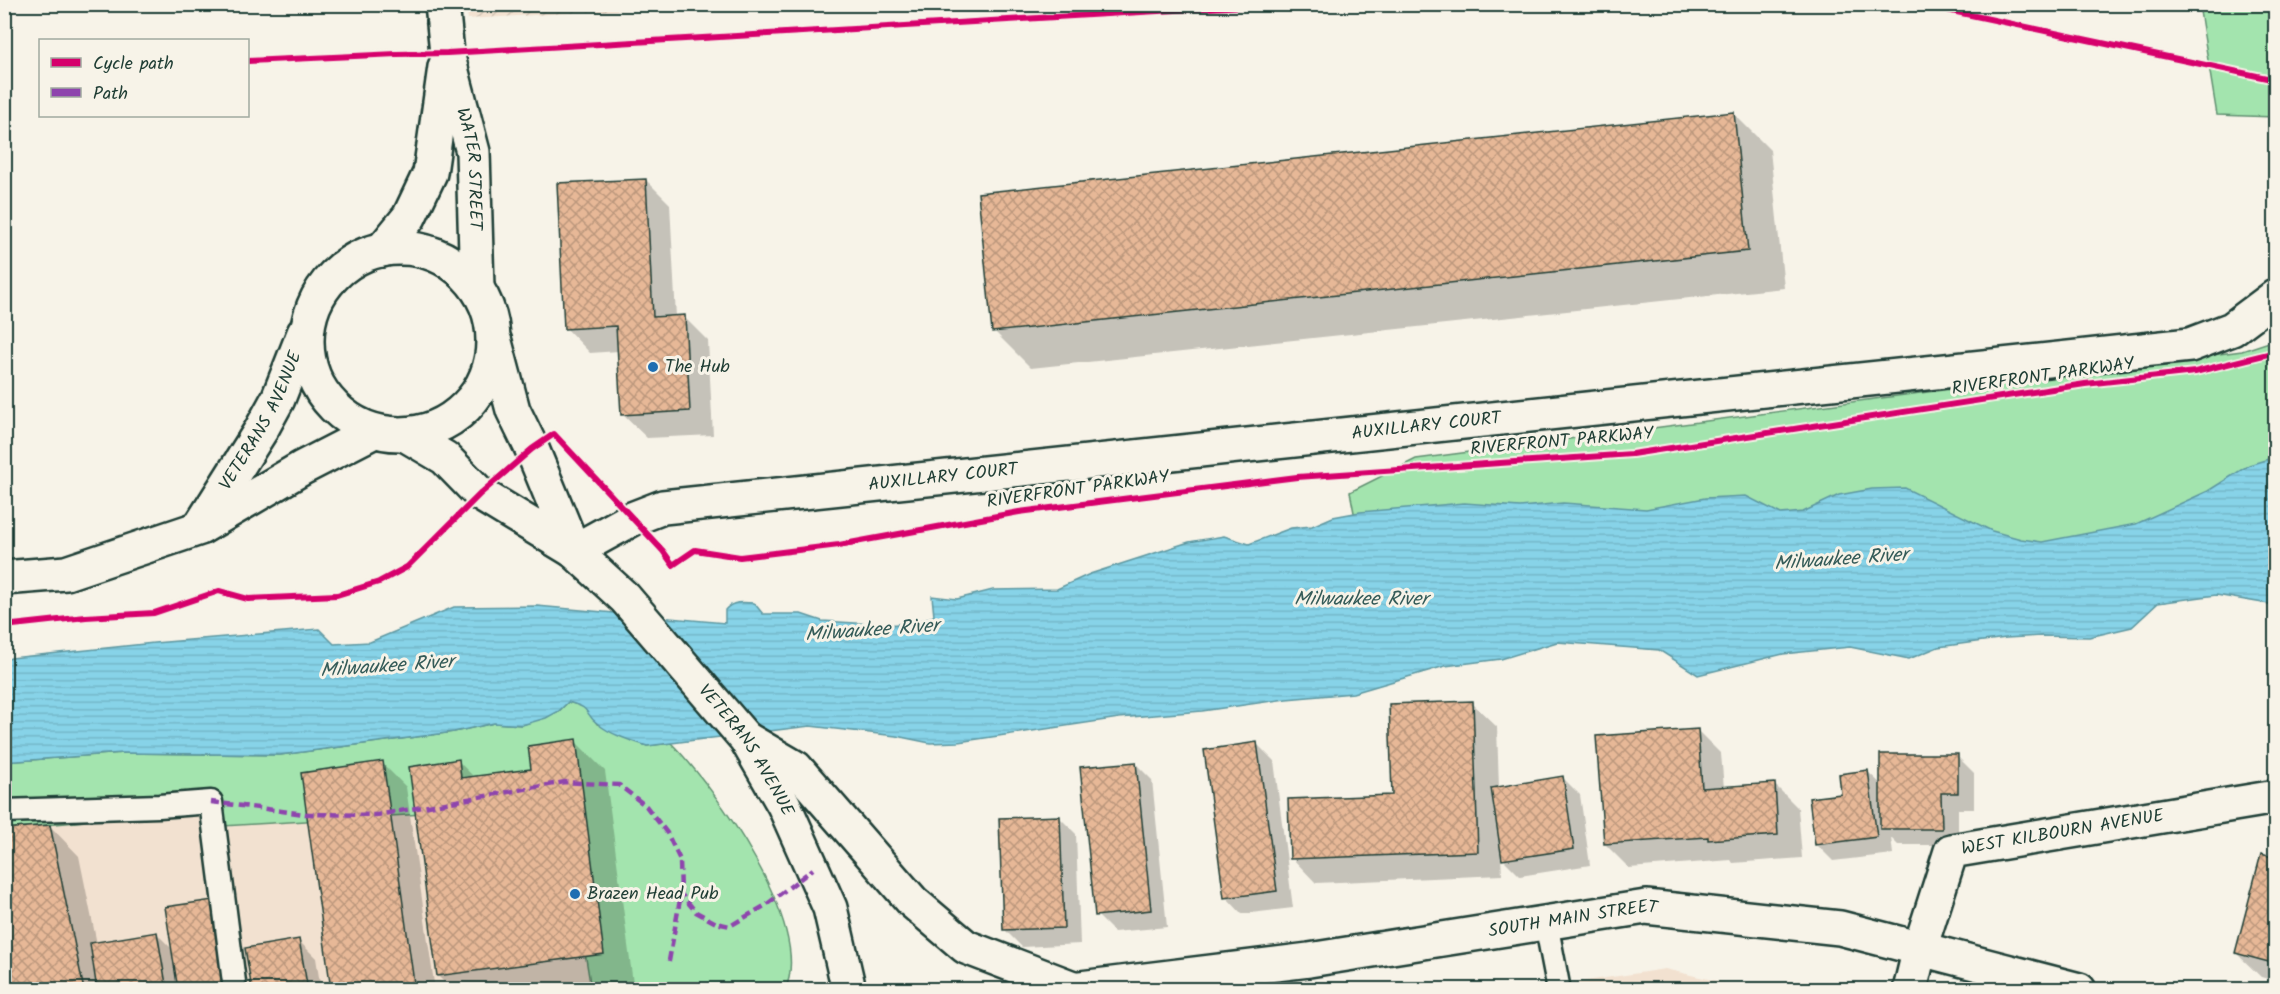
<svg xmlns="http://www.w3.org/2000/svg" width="2280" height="994" font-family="Kalam,sans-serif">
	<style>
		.built { fill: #f2e1d0 }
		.industrial { fill: url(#industrial-furrows) }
		.park { fill: #a3e4ae; stroke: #619071; stroke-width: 1.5 }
		.water { fill: url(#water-rules); stroke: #5d97a0; stroke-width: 1.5 }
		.shadow { fill: #0003 }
		.building { fill: url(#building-cross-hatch); stroke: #1f3d34; stroke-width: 1.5 }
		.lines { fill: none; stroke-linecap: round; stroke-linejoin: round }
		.lane-casing { stroke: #1f3d34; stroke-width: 27 }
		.street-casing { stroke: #1f3d34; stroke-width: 38 }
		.secondary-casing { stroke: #1f3d34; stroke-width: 38 }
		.lane { stroke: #f7f3e8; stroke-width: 22 }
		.street { stroke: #f7f3e8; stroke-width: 33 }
		.secondary { stroke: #f7f3e8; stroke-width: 33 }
		.quiet { stroke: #8e44ad; stroke-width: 4.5; stroke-dasharray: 9 4.5; stroke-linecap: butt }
		.cycleway-casing { stroke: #f7f3e8; stroke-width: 10 }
		.cycleway { stroke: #d6006c; stroke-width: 6 }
		.poi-dot { fill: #1f6fb2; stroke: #f7f3e8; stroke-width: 2 }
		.labels { text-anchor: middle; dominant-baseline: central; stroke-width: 6; stroke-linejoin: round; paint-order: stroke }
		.street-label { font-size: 18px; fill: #1f3d34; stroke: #f7f3e8 }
		.poi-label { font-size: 18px; fill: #1f3d34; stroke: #f7f3e8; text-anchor: start }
		.water-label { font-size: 20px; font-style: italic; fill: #345b58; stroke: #f7f3e8 }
	</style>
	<defs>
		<pattern id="industrial-furrows" width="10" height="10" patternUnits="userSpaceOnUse" patternTransform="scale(1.5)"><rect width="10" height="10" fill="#f2e1d0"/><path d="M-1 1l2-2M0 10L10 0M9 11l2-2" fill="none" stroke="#cfc2b3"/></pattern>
		<pattern id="water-rules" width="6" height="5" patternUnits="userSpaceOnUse" patternTransform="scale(1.5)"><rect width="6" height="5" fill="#87d3e8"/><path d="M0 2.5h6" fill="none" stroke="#74b6c8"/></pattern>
		<pattern id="building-cross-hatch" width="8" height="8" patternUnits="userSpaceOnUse" patternTransform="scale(1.5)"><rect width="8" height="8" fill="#e7b897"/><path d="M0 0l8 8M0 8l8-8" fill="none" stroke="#bb977c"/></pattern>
	</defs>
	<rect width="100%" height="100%" fill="#f7f3e8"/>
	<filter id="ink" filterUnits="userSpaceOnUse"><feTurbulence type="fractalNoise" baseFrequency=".0167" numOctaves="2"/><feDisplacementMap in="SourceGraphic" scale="12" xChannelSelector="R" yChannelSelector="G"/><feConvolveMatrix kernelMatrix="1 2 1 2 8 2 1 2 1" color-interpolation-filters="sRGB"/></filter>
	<g filter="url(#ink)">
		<path class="built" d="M198,810L201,827L424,814L575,894L591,989L5,990V829Z
			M1665,969L1751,989L1526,990Z"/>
		<path class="industrial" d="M466,5V4L703,5L468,19Z"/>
		<path class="park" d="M2199,5H2275V117L2217,115Z
			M2275,340V470L2174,525L2051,554L1791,524L1357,528L1350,492L1416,459L2242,351Z
			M568,702L585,707L597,724L647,746L671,743C714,786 815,927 785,990L591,989L560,799L424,814L223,826L220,808L5,829L4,762L123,753L280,755L454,732L494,723L522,725L559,711Z"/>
		<path class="water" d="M2275,457V605L2216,595L2158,603L2132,627L2089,637L2041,636L2006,638L1938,647L1909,659L1850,647L1783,654L1698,675L1659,650L1557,642L1501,659L1445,666L1353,693L1286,699L1202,711L1119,718L958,742L930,743L896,736L810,726L647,746C632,741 611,735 598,724C582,712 594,709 568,702L559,711L546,718L522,725L494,723L454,732L280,755L123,753L5,762V660L11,658L154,643L319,629L334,644L370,642L454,607L537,606L725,623V610C733,601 742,602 754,603L763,614H801L822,621L888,625L916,622L934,616L932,596L957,599L993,590L1057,589L1090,574L1189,542L1224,536L1249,544L1291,528L1312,526L1333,517L1360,512L1464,503L1520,507L1563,503L1646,509L1705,498L1746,496L1781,514L1803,512L1839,495L1872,489L1905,488L1992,531L2021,539L2042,542L2136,524L2208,491L2249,465Z"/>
		<path class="shadow" d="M1733,113L1770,150L1784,288L1031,368L994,331Z
			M646,180L670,204L676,317H684L708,341L713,435L647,438L622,414L619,351L590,353L566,328Z
			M1472,703L1497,727L1499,788L1563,778L1580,795L1590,865L1520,876L1501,857L1502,875L1316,883L1292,858L1393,796Z
			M1697,730L1721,754L1724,788L1774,784L1798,808L1802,858L1733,863L1731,860L1629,868L1605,844Z
			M575,741L605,771L633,983L586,990H452L438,976L458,761L475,778L533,770Z
			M1257,744L1274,761L1293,908L1242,914L1226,897Z
			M1957,756L1974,773V809H1958V845H1898L1891,838L1893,854L1833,861L1816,844L1842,796L1868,772L1882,785Z
			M382,763L406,787L435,990H333Z
			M1135,763L1152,780L1167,927L1114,932L1097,915Z
			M1059,817L1076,834L1080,944L1022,947L1005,930Z
			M50,826L79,856L97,944L157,934L173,950L237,917L248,990H4Z
			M2276,860V981L2261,977L2236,953Z
			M299,941L316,958L321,990H254Z"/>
		<path class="building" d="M1734,112L1748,251L992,332L978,193Z
			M646,179L653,317L685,315L690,411L621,415L616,326L564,329L557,183Z
			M1473,701L1478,852L1290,859L1288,799L1392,795L1389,704Z
			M1698,729L1702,788L1775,783L1778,835L1708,840V837L1604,844L1596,736Z
			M576,739L604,954L437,976L409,767L459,759L461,778L531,769L528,746Z
			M1257,742L1277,891L1224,898L1204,750Z
			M1880,754H1958V793H1941L1942,829H1880Z
			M383,761L415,990H331L301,773Z
			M1136,762L1151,910L1095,916L1080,767Z
			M1868,770L1877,837L1815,845L1809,798L1841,794L1839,774Z
			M1563,776L1574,849L1502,860L1491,788Z
			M1060,816L1064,928L1003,930L999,818Z
			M50,825L84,990H4V829Z
			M2261,854L2276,858V964L2235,953Z
			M220,899L234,990H178L165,907Z
			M157,932L167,990H97L90,943Z
			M299,939L308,990H252L245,948Z"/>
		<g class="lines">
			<defs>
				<path id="lane" d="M4,811L159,806L211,802L235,990
					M1546,923L1559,990"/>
				<g id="street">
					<path id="s1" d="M442,4L447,53L473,152L477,288"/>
					<path d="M382,250L409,217L430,173L445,67"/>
					<path id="s2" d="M574,551L632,519L663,507L2190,345L2232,329L2276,296"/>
					<path id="s3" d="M1910,990L1920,948L1951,851L2276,797"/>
				</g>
				<g id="secondary">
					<circle cx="400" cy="341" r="93"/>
					<path d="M495,342L513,410L532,449L574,551"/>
					<path id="s4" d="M406,435L445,458L480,494L574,551L625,598L746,739L784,805L830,908L849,990"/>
					<path id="s5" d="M203,522L261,430L278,399L304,333"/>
					<path d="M4,578L66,573L200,528L302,468L374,431"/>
					<path d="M748,740L796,768L913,902L966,947L1073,988"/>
					<path id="s6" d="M1064,990L1309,960L1646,907L1840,928L2079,990"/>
				</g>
			</defs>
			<use href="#lane" class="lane-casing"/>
			<use href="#street" class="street-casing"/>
			<use href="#secondary" class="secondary-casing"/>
			<use href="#lane" class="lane"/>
			<use href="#street" class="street"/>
			<use href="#secondary" class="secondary"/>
			<path class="quiet" d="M211,802L305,814L377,815L565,782L619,785L646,806L667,833L680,860L681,894L696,912L716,923L730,926L766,905L813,869
				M669,961L681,894"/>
			<defs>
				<path id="cycleway" d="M1919,4L2276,80
					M248,61L397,54L447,53L1278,4
					M4,626L86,617L154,613L219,591L248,599L337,595L379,582L407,567L480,494L532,449L554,434L663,551L673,565L695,550L740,557L839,545L1019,512L1297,477L1632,454L2085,384L2195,372L2276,352"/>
			</defs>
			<use href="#cycleway" class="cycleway-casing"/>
			<use href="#cycleway" class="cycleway"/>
		</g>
	</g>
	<g class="poi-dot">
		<circle cx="653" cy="367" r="6"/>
		<circle cx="575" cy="894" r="6"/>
	</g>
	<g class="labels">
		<g class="street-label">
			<text stroke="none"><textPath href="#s1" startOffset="168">WATER STREET</textPath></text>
			<text transform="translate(2043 377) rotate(-8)">RIVERFRONT PARKWAY</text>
			<text stroke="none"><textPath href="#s5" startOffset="117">VETERANS AVENUE</textPath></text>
			<text stroke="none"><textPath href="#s2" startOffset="867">AUXILLARY COURT</textPath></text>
			<text transform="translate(1562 442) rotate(-5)">RIVERFRONT PARKWAY</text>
			<text stroke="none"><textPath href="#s2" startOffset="381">AUXILLARY COURT</textPath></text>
			<text transform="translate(1078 490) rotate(-8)">RIVERFRONT PARKWAY</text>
			<text stroke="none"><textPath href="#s4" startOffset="470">VETERANS AVENUE</textPath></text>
			<text stroke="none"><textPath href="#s3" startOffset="258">WEST KILBOURN AVENUE</textPath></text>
			<text stroke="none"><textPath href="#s6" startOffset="514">SOUTH MAIN STREET</textPath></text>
		</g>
		<g class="poi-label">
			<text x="665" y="367">The Hub</text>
			<text x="587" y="894">Brazen Head Pub</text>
		</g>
		<g class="water-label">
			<text transform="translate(1841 560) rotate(-4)">Milwaukee River</text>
			<text x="1361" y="600">Milwaukee River</text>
			<text transform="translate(872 631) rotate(-4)">Milwaukee River</text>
			<text transform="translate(387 667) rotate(-4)">Milwaukee River</text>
		</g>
	</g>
	<rect width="2280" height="994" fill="none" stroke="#f7f3e8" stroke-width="24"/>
	<rect x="12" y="12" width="2256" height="970" fill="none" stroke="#1f3d34" stroke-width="2" filter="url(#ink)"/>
	<rect x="39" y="39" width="210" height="78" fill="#f7f3e8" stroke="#a1aaa0" stroke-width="1.5"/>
	<rect x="51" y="58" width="30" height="9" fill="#d6006c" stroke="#a1aaa0" stroke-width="1.5"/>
	<text x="93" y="69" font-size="18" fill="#1f3d34">Cycle path</text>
	<rect x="51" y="88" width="30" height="9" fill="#8e44ad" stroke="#a1aaa0" stroke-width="1.5"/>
	<text x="93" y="99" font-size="18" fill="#1f3d34">Path</text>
</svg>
